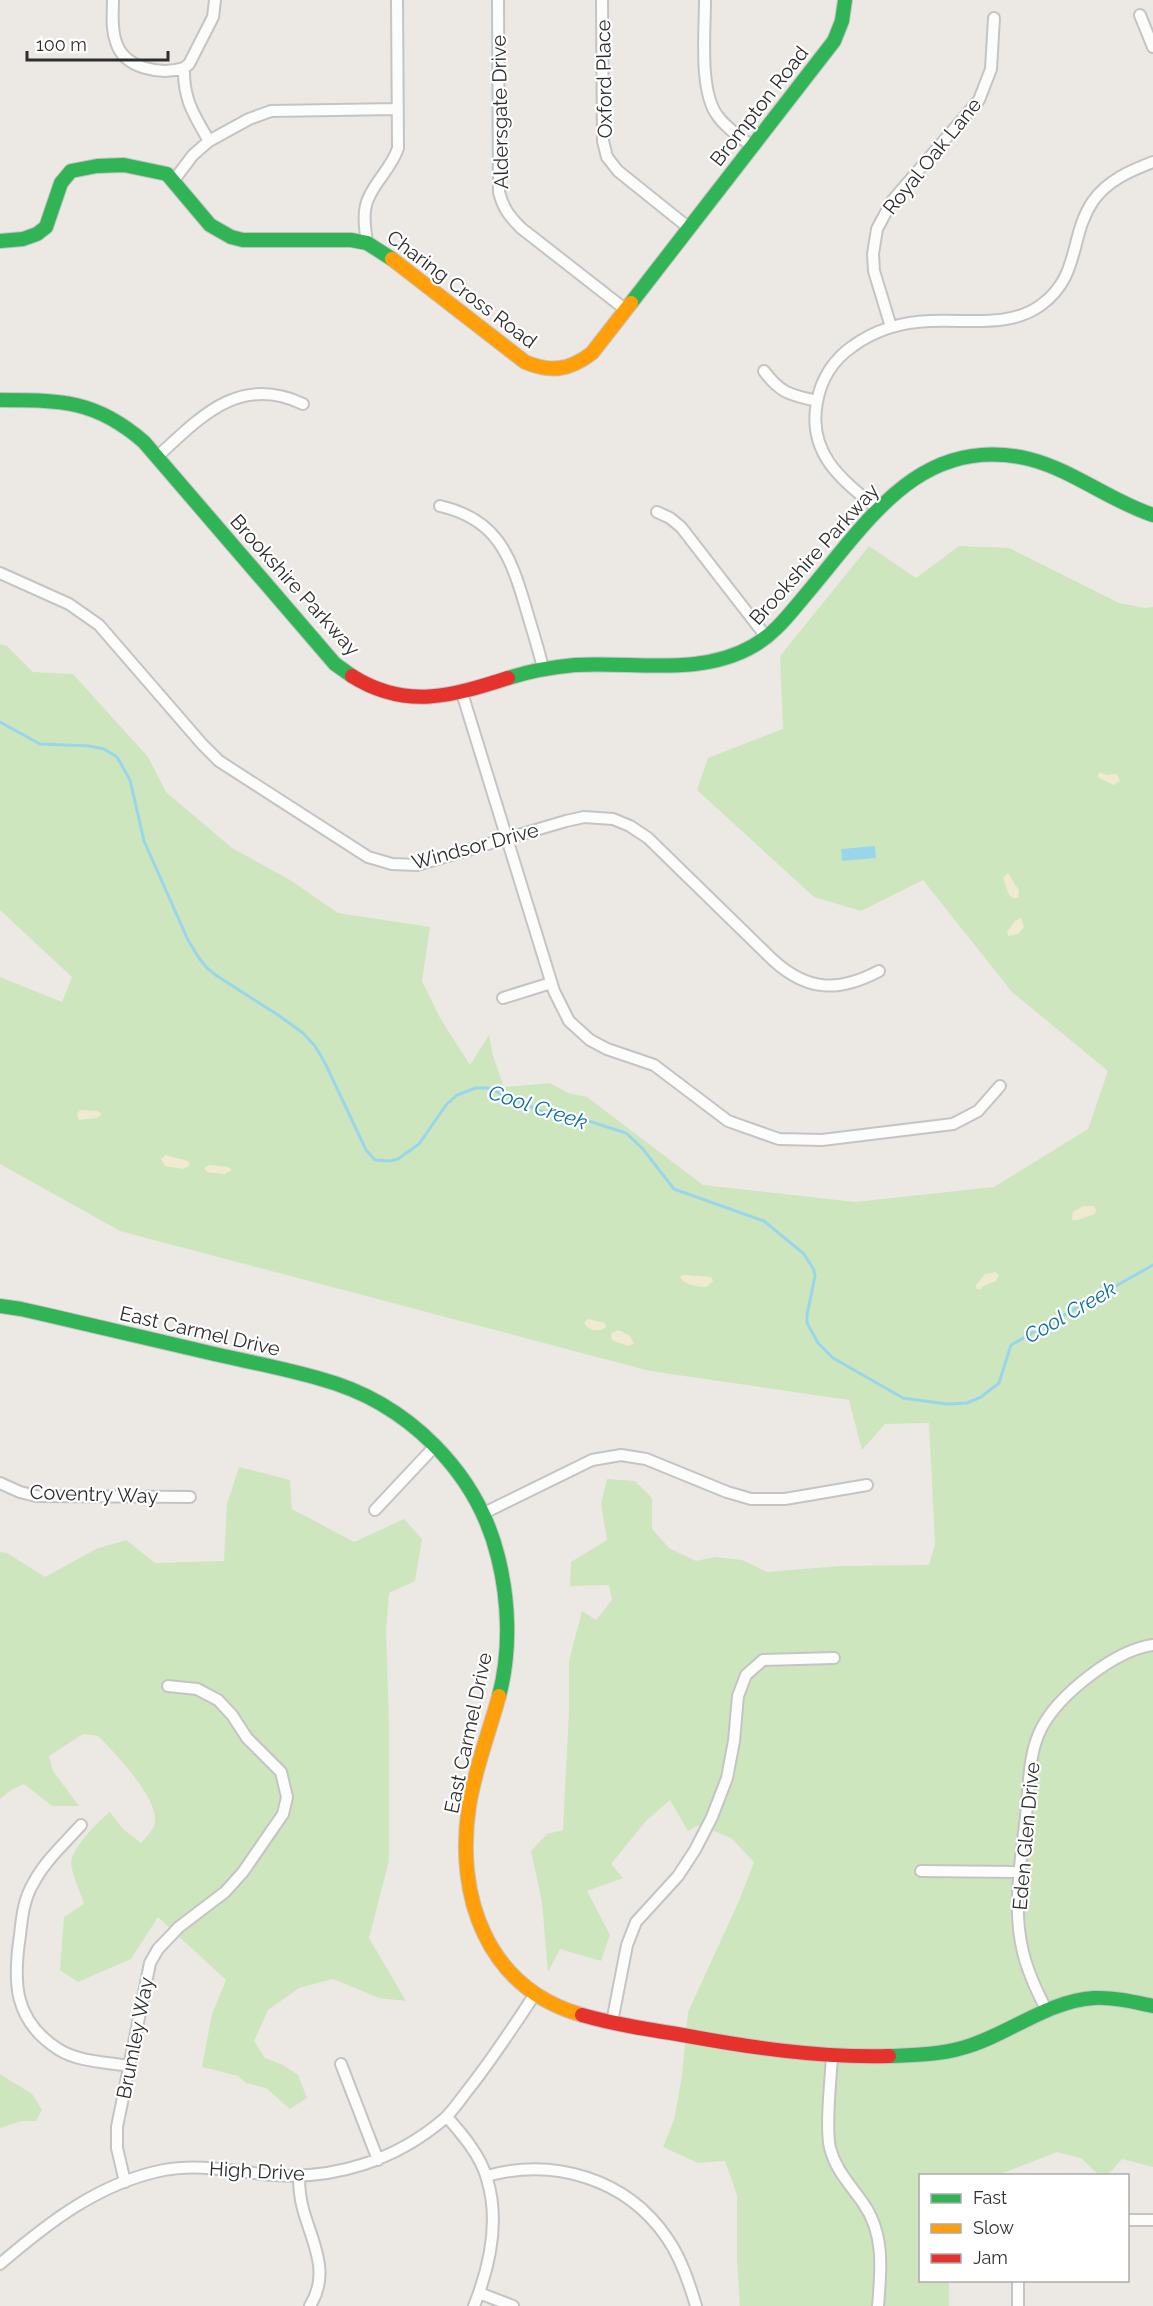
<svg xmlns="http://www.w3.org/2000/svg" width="1153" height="2306" font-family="Raleway,sans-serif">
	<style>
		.green { fill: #cee6be }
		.sand { fill: #f0ead3 }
		.water { fill: #99d6ec }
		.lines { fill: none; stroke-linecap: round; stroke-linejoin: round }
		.stream { stroke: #99d6ec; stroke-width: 3 }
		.street-casing { stroke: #c5c4c5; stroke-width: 14 }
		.fast-casing { stroke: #c5c4c5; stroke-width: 16 }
		.slow-casing { stroke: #c5c4c5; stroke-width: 16 }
		.jam-casing { stroke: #c5c4c5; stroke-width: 16 }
		.street { stroke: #fcfcfb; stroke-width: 10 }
		.fast { stroke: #30b455; stroke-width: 14 }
		.slow { stroke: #ff9f0a; stroke-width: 14 }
		.jam { stroke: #e5322d; stroke-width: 14 }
		.labels { text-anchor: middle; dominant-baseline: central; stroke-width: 4.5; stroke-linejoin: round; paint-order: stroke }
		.street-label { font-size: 20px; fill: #2e2e2e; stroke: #fff }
		.water-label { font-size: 21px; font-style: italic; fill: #0d6fa3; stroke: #fff }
	</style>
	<rect width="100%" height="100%" fill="#ece8e4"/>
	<path class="green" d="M869,546L916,578L959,546L1009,548L1119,603L1145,608L1153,607V2167L1122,2159L1108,2175H1099L1081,2158L1057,2152L998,2175L920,2176V2280L949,2281V2306H740L737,2261V2195L725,2161L698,2163L663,2147L674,2120L682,2076L688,2012L739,1901L754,1862L731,1838L699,1825L688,1831L670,1800L646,1821L611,1864L623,1878L587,1891L610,1935L601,1961L560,1949L548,1972L542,1902L531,1851L547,1834L563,1830L569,1711V1661L582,1611L596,1620L612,1600L609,1585L570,1586L571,1562L607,1540L601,1504L607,1479L635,1481L652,1498V1529L669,1548L696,1561L715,1557L742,1560L767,1572L840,1566L929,1565L935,1544L929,1423L885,1424L862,1450L849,1400L650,1371L120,1231L0,1164V977L62,1002L72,977L0,910V644L7,646L33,672L73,674L148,757L166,792L232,848L290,880L338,913L430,927L422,981L440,1018L470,1065L489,1035L493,1056L504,1087L550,1083L568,1093L587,1097L703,1185L855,1202L994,1187L1088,1129L1108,1071L1012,992L923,880L861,911L814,897L697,790L708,758L783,729L780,656Z
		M239,1467L290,1480L292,1509L354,1542L404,1519L422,1539L415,1581L389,1593L386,1632L389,1720V1861L369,1938L406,2001L379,1998L333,1979L299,1988L268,2010L254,2041L265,2058L283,2065L298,2075L307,2098L290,2109L266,2088L246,2083L238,2076L202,2067L212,2014L226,1980L158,1917L131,1959L78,1982L60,1970L64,1917L84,1904C80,1892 73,1877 71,1864C70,1849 99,1821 110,1812L123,1829L141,1843C145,1838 150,1833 153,1828C166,1805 114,1752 98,1736L83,1734L49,1756L53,1771L79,1806H52L24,1784L11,1790L0,1799V1552L7,1553L45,1577L96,1549L126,1540L155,1563L224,1561L227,1504Z
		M0,2074L32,2094L42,2110L36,2121H21L0,2128Z"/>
	<path class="sand" d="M1100,772L1107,775L1117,774L1120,781L1114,785L1097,777Z
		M1008,873L1019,891L1018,898H1013L1009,895L1003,878Z
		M1021,918L1024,927L1018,934L1008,936L1007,932L1015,921Z
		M80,1110L97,1111L102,1114L97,1118L79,1120L77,1114Z
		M166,1155L188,1161L190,1165L183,1169L165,1166L161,1159Z
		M209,1165L228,1167L232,1170L224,1174L207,1172L204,1168Z
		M1083,1206H1094L1096,1210L1095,1214L1077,1220H1072L1073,1212Z
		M996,1272L999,1275L996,1281L983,1286L980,1290L976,1288V1285L985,1274Z
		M684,1275L711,1277L713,1281L706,1287C697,1286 685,1286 680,1277Z
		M588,1319L605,1323L606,1327C599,1333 588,1330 584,1323Z
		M619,1330L630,1336L634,1344L628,1346L612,1340L611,1333Z"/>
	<path class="water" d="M875,846L876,858L842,861L841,849Z"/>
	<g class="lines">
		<path class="stream" d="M0,722L40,744L89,746L104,749L117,757L130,780L144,841L188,940L199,958L207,968L217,976L278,1015L303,1033L315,1046L325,1063L366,1150L375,1160L390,1161L398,1159L419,1144L446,1105L457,1095L476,1088H488L541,1111L576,1117L626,1133L642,1148L674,1189L764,1221L804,1254L814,1270L815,1276L807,1315V1323L818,1343L833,1358L903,1398L947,1404L967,1403L981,1397L999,1383L1011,1345L1153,1265"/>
		<defs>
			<path id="street" d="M113,0C113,14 111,29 116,42C124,69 161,75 184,68
				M498,0L499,192C503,208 509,216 521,228L626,310
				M602,0L603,141L607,157L618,171L689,228
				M705,0C705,32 699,90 717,115C725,127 740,137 752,146
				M1140,15L1153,47
				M184,68C183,99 194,115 209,141
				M184,68L189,64L213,17L215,0
				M174,180L193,155L209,141L249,119L271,111L397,109
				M367,243C365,229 362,210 369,197C377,179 392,167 398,148L397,0
				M891,327L874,271L873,254L877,229L892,201L979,100L991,69L994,18
				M764,371C781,394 791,395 817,401
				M157,457C201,416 240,374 303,404
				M440,506C497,519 510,555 525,605C531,626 538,647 543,668
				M878,509C842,480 807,454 817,402C821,379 834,359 853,346C875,330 903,322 930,321C967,319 1010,328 1041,305C1081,276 1069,236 1093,201C1108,180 1130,171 1153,162
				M657,512L670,518L681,527L767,638
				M0,573L69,604L99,625L202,744L219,761L368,857L392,864L417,865L566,821L584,817L613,819L630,826L648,838L773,960C808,992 839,992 879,971
				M462,693L554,991L569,1021L590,1040L607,1049L654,1065L728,1121L779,1139L822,1140L953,1124L978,1111L1000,1086
				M503,998L551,983
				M0,1483L20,1492L36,1496L190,1497
				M375,1510L436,1445
				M484,1513L592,1460L621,1455L646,1459L727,1492L751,1499H785L867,1485
				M81,1825C65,1843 45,1861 34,1882C24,1898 22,1916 20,1935C13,1981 13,2020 58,2049C78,2062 106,2062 129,2066
				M921,1871L1020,1872
				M1047,2011C1037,1992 1028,1973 1023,1952C1012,1909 1021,1860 1026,1816C1029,1787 1028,1753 1042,1727C1060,1694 1115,1650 1153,1645
				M612,2022L627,1945L636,1922L678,1876L695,1850L712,1817L727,1778L734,1741L738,1696L746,1675L763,1660L834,1658
				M832,2055C831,2079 825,2126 830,2148C836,2171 850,2184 863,2203C885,2234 881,2270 878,2306
				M341,2064L378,2160
				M447,2117C462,2134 481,2156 487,2179C500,2221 490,2266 474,2306
				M299,2176C299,2187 300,2198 303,2209C312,2242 331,2272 310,2306
				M487,2176C554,2157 627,2179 667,2238C681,2258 689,2282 696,2306
				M125,2182L117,2148V2127L150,1963L158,1949L179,1927L225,1892L243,1872L283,1814L287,1797L281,1772L247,1738L232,1715L218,1700L197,1689L168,1686
				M1128,2220H1153
				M0,2264C49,2222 99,2183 164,2170C200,2163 236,2172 272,2175C335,2180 396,2160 444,2119C453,2111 460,2100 467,2091C492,2060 513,2027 535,1994
				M1018,2280V2306
				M479,2293L513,2306"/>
			<path id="fast" d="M0,241L23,239L37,234L46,227L61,183L71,171L97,166L124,165L167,174L210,225L231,237L243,240H351L367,243L392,259
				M631,303L834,41L842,21L845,0
				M0,400C61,400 96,400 144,442L335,664L352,676
				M508,678C530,671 552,667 575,665C633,661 700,677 753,646C776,633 791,612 808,592C868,521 921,433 1029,459C1073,470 1110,501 1153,515
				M0,1306L21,1309C83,1323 145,1338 206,1352C244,1361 284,1368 321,1379C406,1402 477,1471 498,1557C509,1601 511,1651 499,1696
				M889,2056C913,2055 938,2055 962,2048C1007,2036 1046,2001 1094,1998C1114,1997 1134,2002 1153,2006"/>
			<path id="slow" d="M392,259L525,362C551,373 570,370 592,353L631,303
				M499,1696C489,1733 475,1768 469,1806C455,1897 487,1988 582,2015"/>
			<path id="jam" d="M352,676C406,710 452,696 508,678
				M582,2015C613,2024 645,2029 677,2034C747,2047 818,2058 889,2056"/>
		</defs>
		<use href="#street" class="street-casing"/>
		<use href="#fast" class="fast-casing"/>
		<use href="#slow" class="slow-casing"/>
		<use href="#jam" class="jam-casing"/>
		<use href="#street" class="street"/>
		<use href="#fast" class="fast"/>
		<use href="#slow" class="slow"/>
		<use href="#jam" class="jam"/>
	</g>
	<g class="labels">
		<g class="street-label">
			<text transform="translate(604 79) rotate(-91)">Oxford Place</text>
			<text transform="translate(759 106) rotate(-52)">Brompton Road</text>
			<text transform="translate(500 112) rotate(-91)">Aldersgate Drive</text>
			<text transform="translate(932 156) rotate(-51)">Royal Oak Lane</text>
			<text transform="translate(462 289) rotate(37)">Charing Cross Road</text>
			<text transform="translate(814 554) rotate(-48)">Brookshire Parkway</text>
			<text transform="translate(295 585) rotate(48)">Brookshire Parkway</text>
			<text transform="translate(475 846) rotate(-15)">Windsor Drive</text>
			<text transform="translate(200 1331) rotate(13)">East Carmel Drive</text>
			<text transform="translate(94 1494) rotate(2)">Coventry Way</text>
			<text transform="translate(468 1733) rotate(-78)">East Carmel Drive</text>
			<text transform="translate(1026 1836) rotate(-85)">Eden Glen Drive</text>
			<text transform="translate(135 2038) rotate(-79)">Brumley Way</text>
			<text transform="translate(257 2171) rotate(3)">High Drive</text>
		</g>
		<g class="water-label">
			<text transform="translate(538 1107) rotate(18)">Cool Creek</text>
			<text transform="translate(1070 1312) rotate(-30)">Cool Creek</text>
		</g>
	</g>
	<rect x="919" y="2174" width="210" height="108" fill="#ffffff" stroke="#ababab" stroke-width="1.5"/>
	<rect x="931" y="2194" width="30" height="9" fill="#30b455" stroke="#ababab" stroke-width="1.5"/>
	<text x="973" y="2204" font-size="18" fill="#2e2e2e">Fast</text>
	<rect x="931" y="2224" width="30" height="9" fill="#ff9f0a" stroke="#ababab" stroke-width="1.5"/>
	<text x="973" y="2234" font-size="18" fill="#2e2e2e">Slow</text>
	<rect x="931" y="2254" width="30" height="9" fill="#e5322d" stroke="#ababab" stroke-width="1.5"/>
	<text x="973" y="2264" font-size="18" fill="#2e2e2e">Jam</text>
	<path d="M27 51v9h141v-9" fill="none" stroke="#2e2e2e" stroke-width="3"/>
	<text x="36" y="51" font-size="18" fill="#2e2e2e" stroke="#ffffff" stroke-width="4.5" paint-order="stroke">100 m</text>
</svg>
